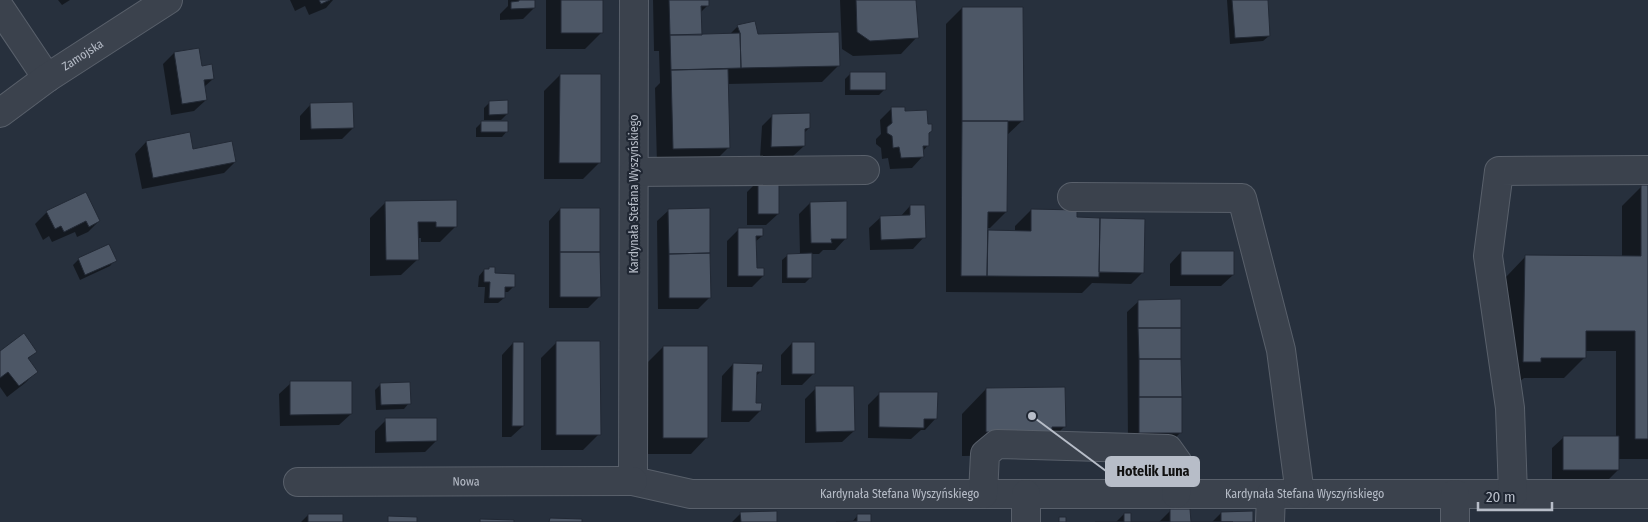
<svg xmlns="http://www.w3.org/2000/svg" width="1648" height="522" font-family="'Fira Sans Condensed',sans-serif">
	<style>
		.shadow { fill: #0007 }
		.building { fill: #4d5766; stroke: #222935 }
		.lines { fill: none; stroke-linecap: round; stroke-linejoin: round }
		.minor-casing { stroke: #59606b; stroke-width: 30 }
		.minor { stroke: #3b424d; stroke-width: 28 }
		.labels { text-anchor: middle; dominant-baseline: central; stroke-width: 4.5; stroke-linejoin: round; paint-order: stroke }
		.street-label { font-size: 12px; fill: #b7bdc8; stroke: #202733 }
		.leader { fill: none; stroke: #b7bdc8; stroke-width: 2 }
		.callout-dot { fill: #b7bdc8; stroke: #202733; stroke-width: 2 }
		.callout { fill: #b7bdc8; stroke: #b7bdc8; stroke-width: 2 }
		.callout-label { font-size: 14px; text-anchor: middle; font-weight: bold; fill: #111 }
	</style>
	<rect width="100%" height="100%" fill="#27303d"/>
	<path class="shadow" d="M58,0H70L62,5Z
		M290,0H333L326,8L309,15L305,6L295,11Z
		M508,0H534V8L523,19L500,20V14L508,6Z
		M546,0H602L601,33L585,49H546Z
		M653,0H708V5L700,13L701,36L729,35L738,26L838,66L822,82L727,84L729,147L713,163L657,165L655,88L660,83L659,51H654Z
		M840,0H915L917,37L901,54L853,56L842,49Z
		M1227,0H1267L1269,36L1263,41L1230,44Z
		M962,8L1023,120L1006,136V212L990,228H986V231L1015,232V226L1031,210L1076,219L1143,272L1131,284L1092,283L1082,293L946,292V24Z
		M174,53L201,67L213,79L204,87L206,100L194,111L171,115L163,64Z
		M851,73L885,89L879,95H845V79Z
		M560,75L599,163L583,179H544V91Z
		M490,102L507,114L501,120H484V108Z
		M311,104L353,128L342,139L300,140V116Z
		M892,108L904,113L927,125L928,145L923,151V156L912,168L890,169L888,158L882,159L881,148L876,144V139L881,134L880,120Z
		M773,115L809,128L804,133V146L792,157L760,158L762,126Z
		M481,123L507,131L502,137H476V128Z
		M189,134L192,150L235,162L224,173L142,189L135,154L146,142Z
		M759,180L778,214L766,225H747V192Z
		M1642,186H1648V459H1618V470L1607,481H1552V448L1564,437H1616V351H1584V358L1564,378H1524L1520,381L1504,382L1506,277L1525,257H1622V206Z
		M386,202L456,226L440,242H421V238H417L418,259L401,275L370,276V218Z
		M810,203L846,238L835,250H823L819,254H810V278L805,283H782V260L788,255H800L799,214Z
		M910,206L924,237L913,249L870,250L869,228L881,217H900Z
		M560,209L599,297L588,308H549V221Z
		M669,210L710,297L698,309H658L657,221Z
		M47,212L99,221L88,232L77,237L75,232L52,242L49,236L43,240L35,224Z
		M738,230L762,236L755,242L756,270L763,276L752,287H727V241Z
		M108,246L115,260L110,266L80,280L73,265L78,260Z
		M1181,252L1233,275L1221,286H1170V264Z
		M484,270L514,286L508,292H504V298L498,303H484L485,287H478L479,276Z
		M1139,301L1181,432L1169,444H1128L1127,312Z
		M557,342L599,434L583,450H541V358Z
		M513,343L523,426L511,437H502V355Z
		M792,343L814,373L802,385H781V355Z
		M663,347L707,437L691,454H647V363Z
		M0,352H35L27,360L36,372L25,383L7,397L0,387Z
		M733,364L761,371L756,376L755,404L760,411L749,422H721L722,376Z
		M291,383L351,414L339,425L280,426L279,394Z
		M380,385L409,403L404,409L376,410L375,390Z
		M816,388L854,431L842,442L805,443V399Z
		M986,389L1064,427L1040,451L1026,455L962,456V414Z
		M880,393L936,418L925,430H921L911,439L868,438V405Z
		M386,420L436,441L425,452L375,453V431Z
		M1171,510L1189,522H1159Z
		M741,513L776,522H732Z
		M1221,513L1252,522H1212Z
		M1124,514L1130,522H1116Z
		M308,515L342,522H301Z
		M858,515L869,522H852Z"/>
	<path class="building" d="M319,0H330L321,4Z
		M519,0H535V8L511,9V2L519,1Z
		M561,0H603V33H561Z
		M669,0H709V6H701L702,35H670Z
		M856,0H916L919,38L870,41L857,32Z
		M1232,0H1268L1270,36L1235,38Z
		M962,7H1023L1024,121H962Z
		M755,21L758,34L839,32L840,66L741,68L740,33L737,25Z
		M740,33L741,68L671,70L670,35Z
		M199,48L202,66L212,64L214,79L204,80L207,100L182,104L174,52Z
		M728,69L730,148L673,149L671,70Z
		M850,72H886V90H850Z
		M560,74H601V163H559Z
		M508,100V114L489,115V101Z
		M353,102L354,128L311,129L310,103Z
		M891,107H905V111L927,110L928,124H932V131L929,133V146H923L924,157L901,158L899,147L893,148L892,136L887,133V127L892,123Z
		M810,113V128L805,129V146L771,147L772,114Z
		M481,121H508V132H481Z
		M962,121H1008L1007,212H988L987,276H961Z
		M190,132L193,149L232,141L236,162L153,178L146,141Z
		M758,179H779V214H758Z
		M1641,185H1648V439H1635V331H1586V358H1541V362H1523L1525,255L1641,256Z
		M86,192L100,221L89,227L86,221L64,232L61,226L55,229L46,211Z
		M457,200V227H436V222H418L419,260H386L385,201Z
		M847,201V239H831L832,243H811L810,202Z
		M910,205H925L926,238L881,240L880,216L910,215Z
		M560,208H600V252H560Z
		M710,208V253L669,254L668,209Z
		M1031,209L1077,210V217L1100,218L1099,277L987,276L988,230L1031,231Z
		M1100,218L1145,219L1144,273L1099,272Z
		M738,228H763V236H756L757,268H764V276H738Z
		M109,244L117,261L85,275L78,258Z
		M1181,251H1234V275H1181Z
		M560,252H600L601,297H560Z
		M710,253L711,298H669V254Z
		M812,253V278H787V254Z
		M489,267H495V273L515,274V287H505V298H489L490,282H484V269H489Z
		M1181,299V328H1138V300Z
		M1138,328H1181V359H1139Z
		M24,333L37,352L28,358L38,372L19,386L8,372L0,378V351Z
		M556,341H600L601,435H556Z
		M513,342H524V426H512Z
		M792,342H815V374H792Z
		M663,346H708V438H663Z
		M1139,359H1181L1182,397H1139Z
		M733,363L763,364L762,372H757L756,403H762L761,411H732Z
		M290,381H352V414L290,415Z
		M410,382L411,404L381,405L380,383Z
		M815,386H854L855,431L816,432Z
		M1065,387L1066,427H1052V432H986V388Z
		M879,392H938L937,419H924V428L879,427Z
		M1139,397H1182V433H1139Z
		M385,418H437V441L386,442Z
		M1563,436H1619V470H1563Z
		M1170,509H1190L1191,522H1233H1142H1170Z
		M777,511V522H741L740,512Z
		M1253,511V522H1221V512Z
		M1124,513H1131V522H1142H1095H1124Z
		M308,514H343V522H308Z
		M857,514H871V522H836L857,521Z
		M388,516L417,517V522H388Z
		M1059,517H1066V522H1059Z
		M550,518L582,519V522H549Z
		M480,519L514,520V522H480Z"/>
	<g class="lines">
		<defs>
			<g id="minor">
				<path id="s1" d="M634,0L633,481L691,494H1648"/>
				<path d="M0,8L47,78"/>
				<path id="s2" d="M0,113L47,78L168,0"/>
				<path d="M634,172L865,170"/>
				<path d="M1072,197L1242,198L1281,350L1300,494"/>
				<path id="s3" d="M298,482L633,481"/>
				<path d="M983,494L985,454L997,444L1168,449L1178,463L1176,494"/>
				<path d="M1026,494V522"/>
				<path d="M1455,494V522"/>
				<path d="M1513,494L1510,408L1488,256L1499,171L1648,170"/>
				<path d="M1270,522L1271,494"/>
			</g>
		</defs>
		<use href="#minor" class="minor-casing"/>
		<use href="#minor" class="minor"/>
	</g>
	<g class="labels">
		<g class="street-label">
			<text stroke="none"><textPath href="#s2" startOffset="101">Zamojska</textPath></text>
			<text transform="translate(634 194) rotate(-90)">Kardynała Stefana Wyszyńskiego</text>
			<text stroke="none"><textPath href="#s3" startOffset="168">Nowa</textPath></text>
			<text stroke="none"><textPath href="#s1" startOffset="749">Kardynała Stefana Wyszyńskiego</textPath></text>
			<text stroke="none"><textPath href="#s1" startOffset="1154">Kardynała Stefana Wyszyńskiego</textPath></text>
		</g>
	</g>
	<path class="leader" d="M1032 416L1106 471"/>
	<circle class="callout-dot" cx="1032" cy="416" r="5"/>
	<rect class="callout" x="1106" y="457" width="93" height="29" rx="5"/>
	<g class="callout-label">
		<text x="1153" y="476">Hotelik Luna</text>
	</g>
	<path d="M1478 502v8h74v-8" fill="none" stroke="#b7bdc8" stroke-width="2.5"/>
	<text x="1486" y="502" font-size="15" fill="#b7bdc8" stroke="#202733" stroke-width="4" paint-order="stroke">20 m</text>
</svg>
